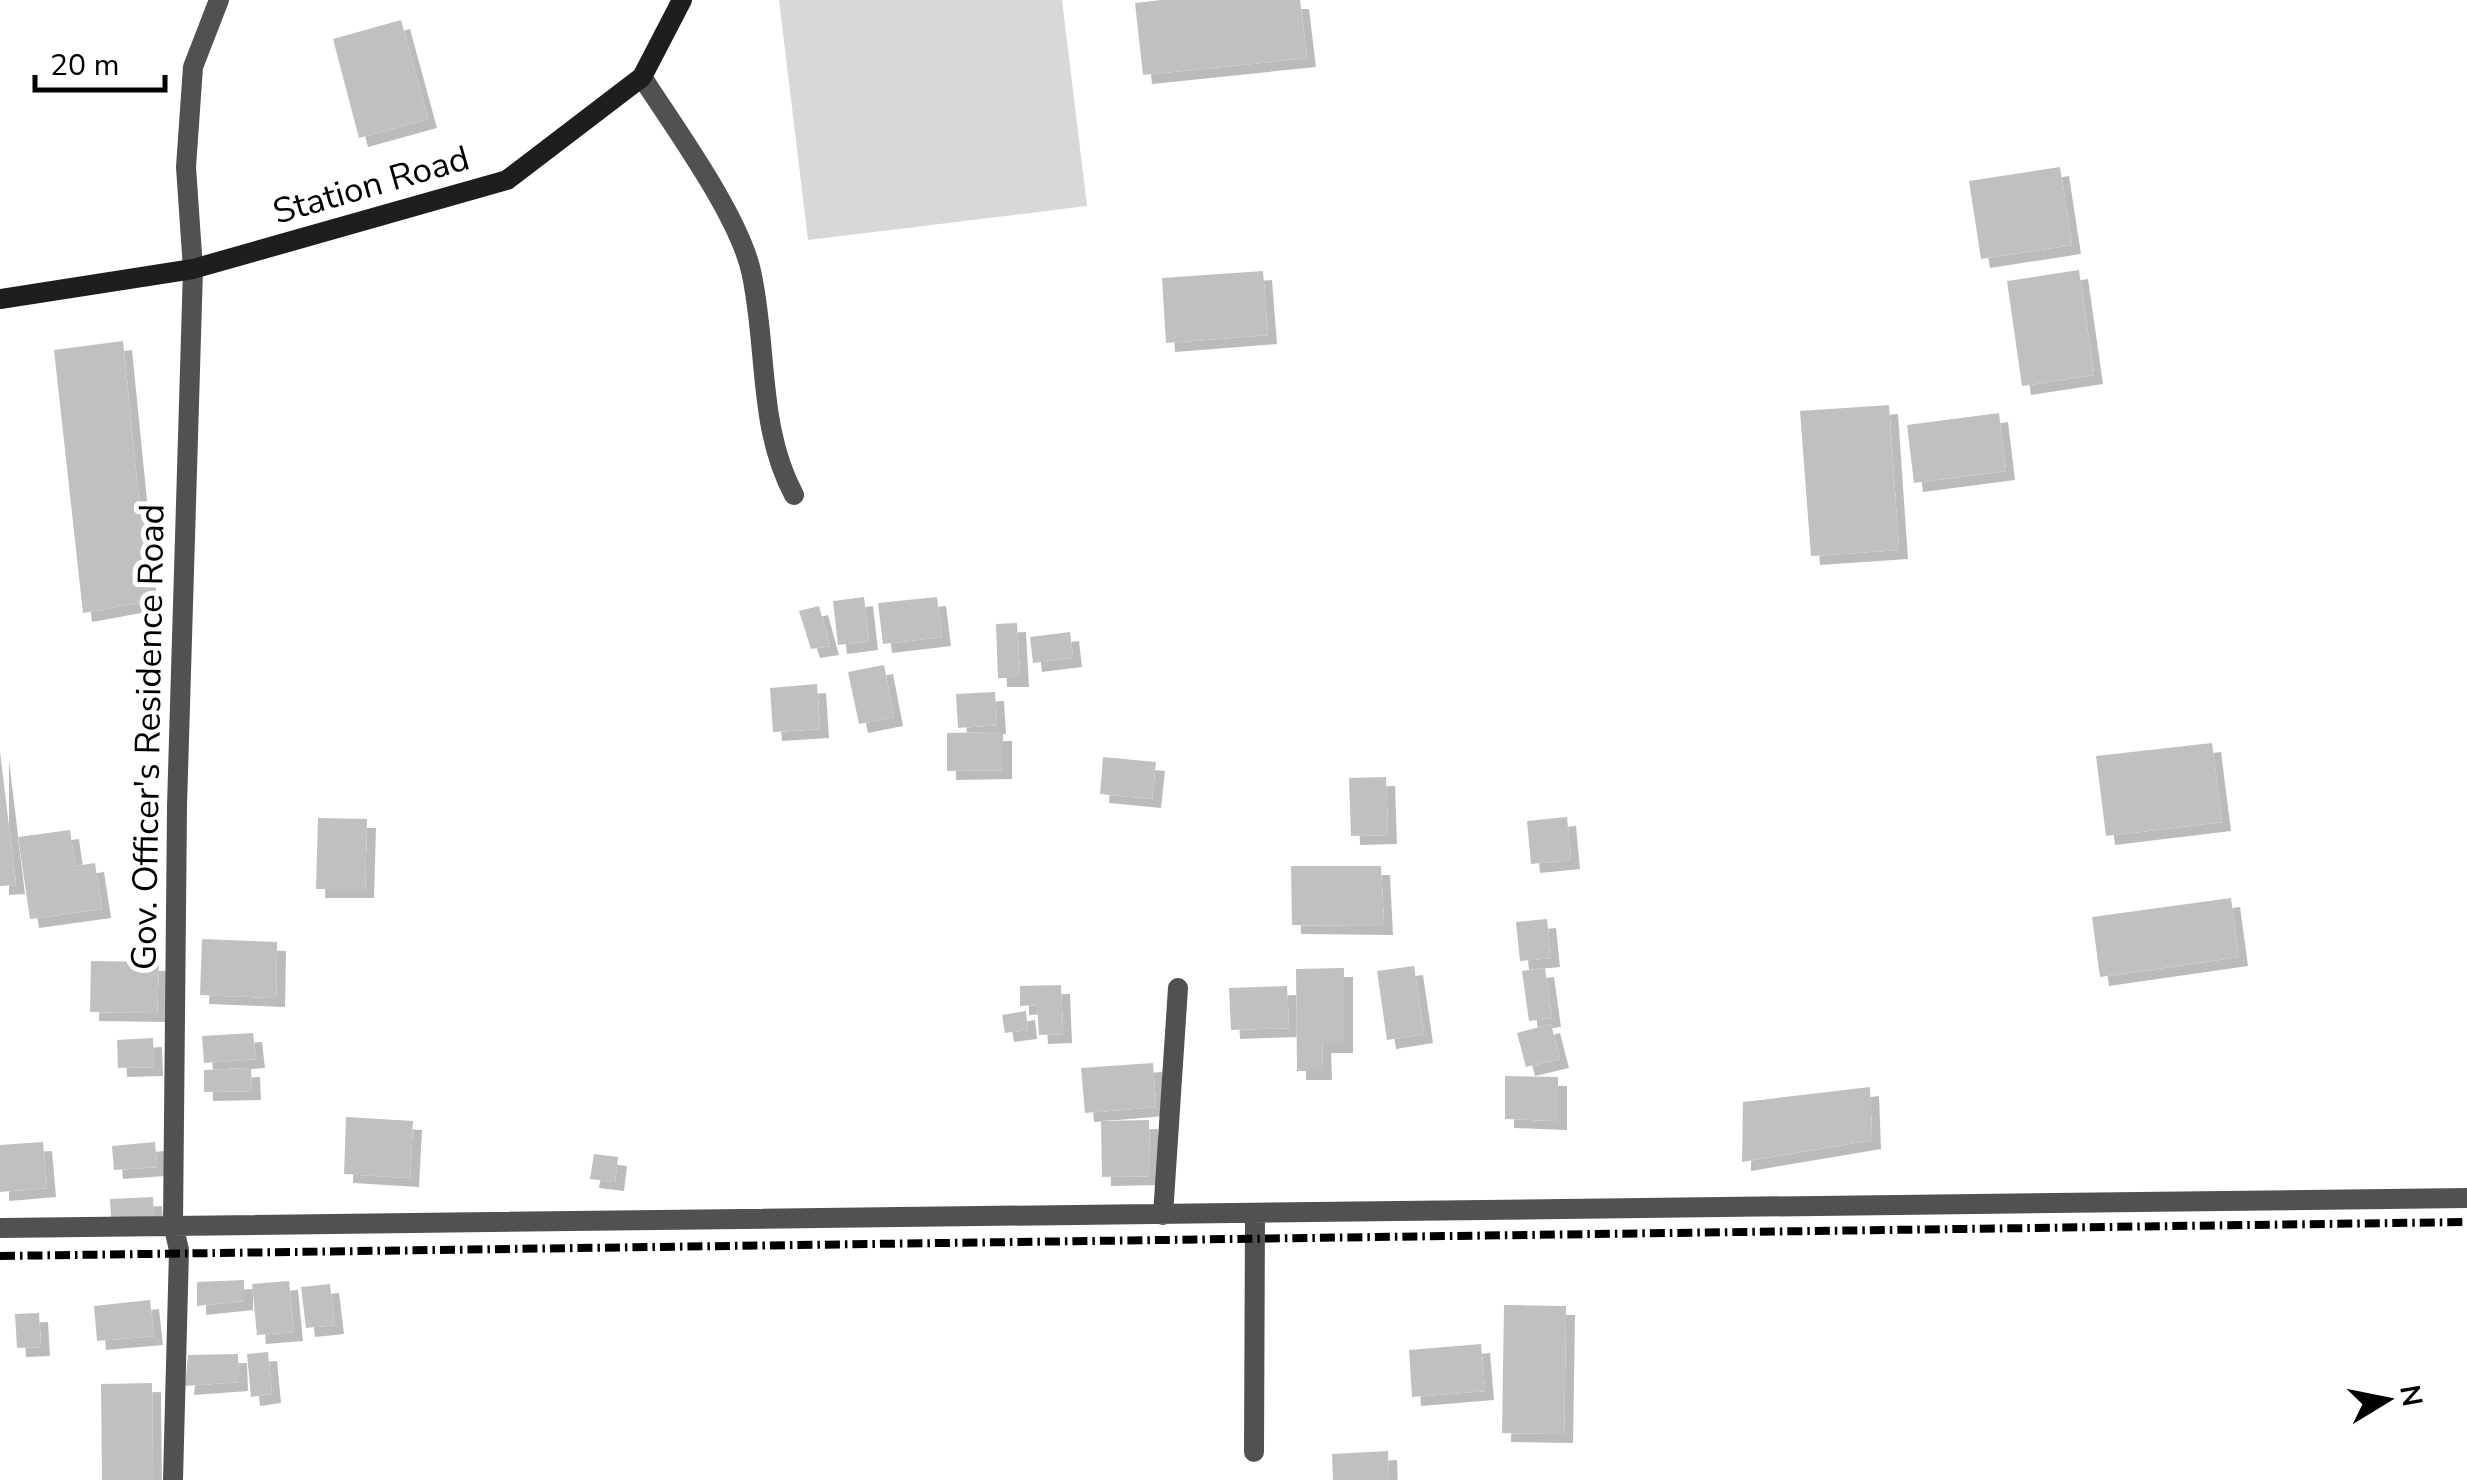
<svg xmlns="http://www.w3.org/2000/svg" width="2467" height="1480" font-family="'Nunito Sans',sans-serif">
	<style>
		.green { fill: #d8d8d8 }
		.building { fill: #c0c0c0; filter: url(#shadow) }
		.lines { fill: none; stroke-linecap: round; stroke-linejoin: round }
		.street { stroke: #515151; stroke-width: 20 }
		.secondary { stroke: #1e1e1e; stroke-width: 20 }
		.rail { stroke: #000; stroke-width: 8; stroke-dasharray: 15 5 2.5 5; stroke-linecap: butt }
		.labels { text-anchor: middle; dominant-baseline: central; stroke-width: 10; stroke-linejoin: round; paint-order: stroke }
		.street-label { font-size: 35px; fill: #000; stroke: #fff }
	</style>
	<defs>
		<filter id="shadow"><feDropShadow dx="9" dy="9" stdDeviation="0" flood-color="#0004"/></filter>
	</defs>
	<rect width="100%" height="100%" fill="#fff"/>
	<path class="green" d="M779,0H1062L1087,206L808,240Z"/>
	<path class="building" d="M1162,0H1300L1307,58L1143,75L1135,3Z
		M401,20L428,119L359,138L333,39Z
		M2060,167L2072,245L1981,259L1969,181Z
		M2079,270L2094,375L2022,386L2007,281Z
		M1263,271L1268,335L1166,343L1162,278Z
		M123,341L149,601L83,613L54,350Z
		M1889,405L1899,550L1811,556L1800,411Z
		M1999,413L2006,471L1914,483L1907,425Z
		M864,597L869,641L838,645L833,601Z
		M937,597L942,637L883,644L878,603Z
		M819,606L830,646L811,649L799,611Z
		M1017,623L1020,678H998L996,624Z
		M1070,632L1073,658L1033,663L1030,637Z
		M884,665L894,717L859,724L848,672Z
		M817,684L820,729L773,732L770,688Z
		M995,692L997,725L958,728L956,694Z
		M1003,732V770L947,771V733Z
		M2212,743L2222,822L2106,836L2096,756Z
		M0,751L16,885L0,886Z
		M1103,757L1156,762L1152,799L1100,794Z
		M1386,777L1388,835L1351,836L1349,778Z
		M1567,817L1571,860L1531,864L1527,821Z
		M318,818L367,819L365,889H316Z
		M70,830L75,866L95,863L102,909L30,919L18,837Z
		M1291,866H1381L1384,926L1292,925Z
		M2231,898L2239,957L2100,977L2092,917Z
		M1547,919L1551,958L1520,961L1516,922Z
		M202,939L277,942L276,998L200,995Z
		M91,961L159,962L157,1013L90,1012Z
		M1414,966L1424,1034L1387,1040L1377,971Z
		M1344,968V1044H1322L1323,1071H1297L1296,969Z
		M1545,968L1552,1018L1529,1021L1522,971Z
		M1061,985L1063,1034L1039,1035L1037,1005L1020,1006V986Z
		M1287,986L1289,1028L1231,1030L1229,988Z
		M1026,1011L1028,1030L1005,1033L1002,1015Z
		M1551,1024L1560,1059L1526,1067L1517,1033Z
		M253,1033L256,1059L204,1063L202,1036Z
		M153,1038L154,1067L118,1068L117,1040Z
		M1153,1063L1156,1107L1085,1113L1081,1068Z
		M251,1068L252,1091L204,1092V1070Z
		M1505,1076L1558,1077V1121L1505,1119Z
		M1870,1087L1872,1140L1742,1162L1743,1102Z
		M346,1117L413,1121L410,1178L344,1174Z
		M1149,1120L1150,1176L1102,1177L1101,1121Z
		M43,1142L47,1188L0,1192V1145Z
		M155,1142L157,1167L114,1170L112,1146Z
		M594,1154L618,1157L615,1182L590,1179Z
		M153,1197L154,1216L111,1218L110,1199Z
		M244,1280V1301L197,1306V1282Z
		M289,1281L294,1332L257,1335L252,1284Z
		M330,1284L335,1325L306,1328L301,1287Z
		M150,1300L154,1336L97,1341L94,1306Z
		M1504,1305L1566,1306L1564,1434L1502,1433Z
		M39,1313L41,1347L17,1348L15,1314Z
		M1481,1344L1485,1391L1412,1397L1409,1350Z
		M268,1352L272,1394L251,1397L247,1354Z
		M238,1354L239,1382L185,1386L188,1355Z
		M152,1383L153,1480H102L101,1384Z
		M1388,1451L1389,1480H1333L1332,1454Z"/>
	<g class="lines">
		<path class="street" d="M642,77C674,127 738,214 751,271C768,346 757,426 794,495
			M1163,1215L1178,988
			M0,1228L2467,1198
			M1254,1452L1255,1215
			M173,1480L179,1250L173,1224L177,806L193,269L186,167L193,67L219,0"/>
		<path class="secondary" d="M0,299L193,269L507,180L642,77L682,0"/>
		<path class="rail" d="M0,1256L2467,1222"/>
	</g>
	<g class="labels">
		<g class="street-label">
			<text transform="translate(371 185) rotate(-16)">Station Road</text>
			<text transform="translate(148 737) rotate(-89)">Gov. Officer's Residence Road</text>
		</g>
	</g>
	<g transform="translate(2387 1400) rotate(80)" stroke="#ffffff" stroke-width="8" paint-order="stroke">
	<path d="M0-8L18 38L0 25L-18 38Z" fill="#000000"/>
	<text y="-15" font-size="28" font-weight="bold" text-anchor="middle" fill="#000000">N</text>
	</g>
	<path d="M35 75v15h130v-15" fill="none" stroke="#000000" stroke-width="5"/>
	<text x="50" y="75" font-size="30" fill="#000000" stroke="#ffffff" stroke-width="8" paint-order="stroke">20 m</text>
</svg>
